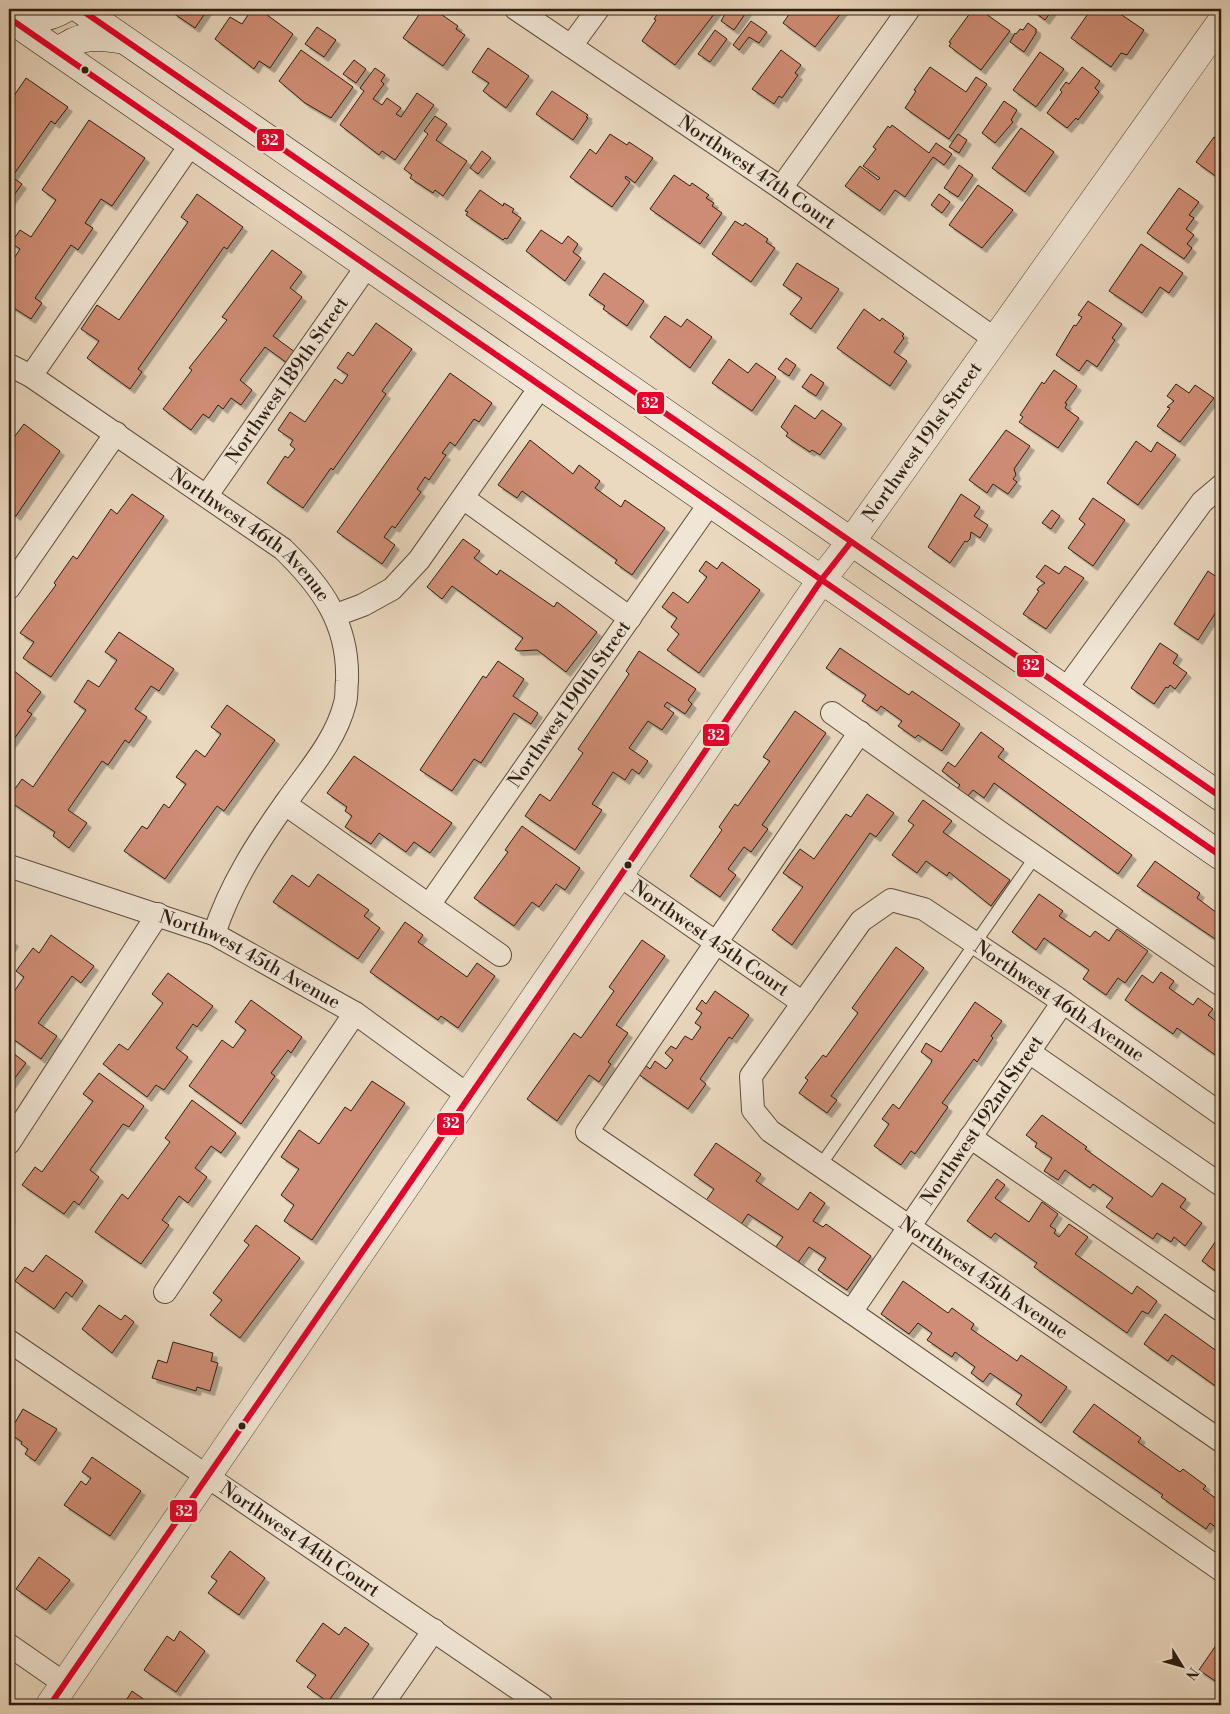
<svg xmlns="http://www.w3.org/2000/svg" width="1230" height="1714" font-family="'Libre Bodoni',serif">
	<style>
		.building { fill: #cf8d74; stroke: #2e1d0f; filter: url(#shadow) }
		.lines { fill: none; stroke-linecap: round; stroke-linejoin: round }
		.service-casing { stroke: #5d4c3b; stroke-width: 13 }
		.minor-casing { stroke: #5d4c3b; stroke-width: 24 }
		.tertiary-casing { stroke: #5d4c3b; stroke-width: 29 }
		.secondary-casing { stroke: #2e1d0f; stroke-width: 29 }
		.service { stroke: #f1e6d5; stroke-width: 11 }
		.minor { stroke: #f1e6d5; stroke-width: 22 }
		.tertiary { stroke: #f1e6d5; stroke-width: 28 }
		.secondary { stroke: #f1e6d5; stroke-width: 28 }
		.bus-1-casing { stroke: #f1e6d5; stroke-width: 10 }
		.bus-1 { stroke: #e4002b; stroke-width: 6 }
		.bus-dot { fill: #2e1d0f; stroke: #f1e6d5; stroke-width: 2 }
		.labels { text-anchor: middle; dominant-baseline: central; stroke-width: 4; stroke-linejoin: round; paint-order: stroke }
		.street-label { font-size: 19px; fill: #2e1d0f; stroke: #f1e6d5 }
		.line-badge { stroke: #f1e6d5; stroke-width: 2 }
		.badge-label { font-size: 14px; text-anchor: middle; font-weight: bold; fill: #fff }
	</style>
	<defs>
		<filter id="shadow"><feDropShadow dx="4.5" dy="4.5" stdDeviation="0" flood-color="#0004"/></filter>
	</defs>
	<rect width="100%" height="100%" fill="#ead8bf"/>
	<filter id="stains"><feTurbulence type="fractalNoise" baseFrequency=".004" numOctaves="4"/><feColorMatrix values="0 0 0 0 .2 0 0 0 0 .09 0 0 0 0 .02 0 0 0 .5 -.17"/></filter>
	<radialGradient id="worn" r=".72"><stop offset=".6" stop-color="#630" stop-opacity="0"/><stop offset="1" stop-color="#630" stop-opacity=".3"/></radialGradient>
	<path class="building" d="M172,9H208L195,28L173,13L174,10Z
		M252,9H259L293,34L270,68L259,61L254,69L215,39L230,17L242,24Z
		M423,9L433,13L435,10L458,26L456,29L465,35L443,66L403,38Z
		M661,9H744L747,11L734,30L721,21L725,14L718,9L675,65L642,41L656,20L654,19Z
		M793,9H844L815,47L783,23Z
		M973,9H979L1010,31L981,70L949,46L951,43L949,42Z
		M1035,9H1053L1045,20L1033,11Z
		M1087,9H1113L1144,30L1127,55L1121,53L1111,67L1071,38L1090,11Z
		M751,21L767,32L759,43L749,37L739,50L733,45Z
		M1028,23L1036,29V33L1024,52L1010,42L1015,33L1016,34L1020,29L1023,30Z
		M317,27L336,40L324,57L305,44Z
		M715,30L727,39L710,62L698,54Z
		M488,48L529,76L506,108L483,91L489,83L472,72Z
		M301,50L353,87L331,118L305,103L279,81Z
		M781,50L801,65L795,73L798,75L782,98L779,96L774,104L752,89Z
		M1040,52L1064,69L1036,107L1013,90Z
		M354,60L366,69L356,83L343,74Z
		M930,67L966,92L976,77L987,84L949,139L905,108L916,91L914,90Z
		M1082,67L1100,81L1095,88L1099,92L1078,120L1076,118L1067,128L1047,113L1062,92L1060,90L1066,82L1069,84Z
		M375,68L385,75L381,81L384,84L373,99L382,105L387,98L401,108L396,114L401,117L417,93L434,105L395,160L382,151L379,155L340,125L364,91L360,88Z
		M26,78L68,107L55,124L51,121L12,177L22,184L9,202V103Z
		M552,91L588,115L586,117L588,118L573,140L536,114Z
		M1004,101L1017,110L1011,120L1013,122L995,143L982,133Z
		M435,116L447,124L436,140L467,161L443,196L435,190L433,193L410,178L412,175L404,169L428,134L424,131Z
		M89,120L145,158L112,206L101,199L85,223L93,228L78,250L71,245L35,298L42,303L31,319L9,305V266L20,249L11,243L20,230L31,237L56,200L42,190Z
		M892,125L929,153L936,143L952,154L944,165L933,157L905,197L895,190L880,211L845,186L860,166L878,180L880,178L863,166L876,149L873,147L888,126L890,128Z
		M1021,128L1054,152L1025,192L992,168Z
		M610,134L627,145L629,142L653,158L635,183L626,176L625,178L630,182L612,207L570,177L590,149L596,154Z
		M958,134L967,140L959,153L949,147Z
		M1221,136V180L1196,162L1214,137L1218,140Z
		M482,151L491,158L478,174L470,168Z
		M959,165L973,175L958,197L944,188Z
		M674,175L690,186L692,183L709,195L706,198L714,203L712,206L722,213L700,244L650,209Z
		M978,185L1013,210L982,248L949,225Z
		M1179,188L1199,202L1189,215L1194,218L1186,229L1194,235L1187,244L1192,248L1184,259L1147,233Z
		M480,190L503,206L504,203L514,209L512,212L521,218L507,239L505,238L503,240L466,215L468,212L465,211Z
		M197,194L243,227L227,249L224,247L138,369L142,372L130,389L87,358L99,341L81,329L97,305L119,320L188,222L181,217Z
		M939,194L950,202L942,213L931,205Z
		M735,221L743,226L745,223L768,239L766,242L775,248L751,282L712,254Z
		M541,230L562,244L568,236L578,244L573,252L581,258L565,281L526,251Z
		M1141,244L1183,273L1169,293L1160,287L1142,313L1109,291Z
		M272,250L302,272L290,288L302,297L273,336L295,352L287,363L265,347L240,380L252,390L241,405L231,398L223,409L218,405L209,418L203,414L191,430L163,409L192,370L189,368L227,320L222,317Z
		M797,263L839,289L811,329L790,314L802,298L783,285Z
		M604,273L644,301L627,326L603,309L605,306L589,295Z
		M1088,301L1122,324L1112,338L1115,340L1097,367L1087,360L1079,371L1056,355L1074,325L1076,326L1082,317L1078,315Z
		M864,309L880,321L882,318L904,334L902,336L904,338L894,352L907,361L890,386L837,348Z
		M665,316L681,327L687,319L712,337L690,368L650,337Z
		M376,323L412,349L382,391L386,394L333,470L331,468L303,508L267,483L285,456L288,458L295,449L290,445L293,440L278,430L290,412L305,422L335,379L342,384L348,375L337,368L348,352L353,356Z
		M786,358L796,365L789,376L778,369Z
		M729,359L748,373L756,363L776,377L752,411L712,383Z
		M1054,370L1077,386L1065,403L1067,404L1065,408L1079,418L1058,448L1019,422L1023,417L1020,415L1042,382L1044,384Z
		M450,373L492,403L479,422L474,419L455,446L450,442L442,453L446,455L429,480L425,477L417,489L421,492L395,528L392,526L384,537L395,545L382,564L337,532Z
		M811,374L824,383L816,396L802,387Z
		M1176,384L1189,393L1195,385L1214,398L1180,442L1157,426L1170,408L1167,407L1174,401L1167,396Z
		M795,405L815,419L822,410L842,424L820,455L812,450L810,452L786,436L788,433L781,427Z
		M24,424L60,451L16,516L11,512L9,515V444Z
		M1006,430L1030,446L1014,469L1016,475L1013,479L1017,482L1008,494L993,484L987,493L969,480Z
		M530,440L573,474L579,465L600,481L595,488L621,507L625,500L665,528L632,575L615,563L617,560L522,491L517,498L498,485Z
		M1136,441L1151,452L1157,442L1176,455L1138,505L1107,483Z
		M132,494L164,516L51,677L23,658L34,642L20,633L56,585L54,583L73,556L77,559L111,509L117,514Z
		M961,494L980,507L974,516L988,525L980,538L971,532L970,539L967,542L965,541L950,563L928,547Z
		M1093,498L1125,520L1093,566L1068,548L1085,524L1079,519Z
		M1052,510L1060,516L1051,529L1042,523Z
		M463,539L480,551L474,558L497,575L500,570L554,607L557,602L597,632L566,672L537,650L518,651L515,649L523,638L452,586L442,599L427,587Z
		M706,561L717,569L722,562L760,590L699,673L667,650L679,634L671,627L677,618L662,607L673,592L688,603L707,577L699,571Z
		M1045,565L1059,574L1065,566L1084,578L1046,629L1023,614L1039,591L1037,590L1039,587L1045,583L1036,577Z
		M1208,571L1221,580V611L1218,609L1198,640L1174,624Z
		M119,632L174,669L159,691L151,686L135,709L147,717L129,743L125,740L108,765L102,761L68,810L87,823L69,848L53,836L55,832L9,801V797L22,779L33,787L86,710L74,702L88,680L99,687L117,660L105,652Z
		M1160,643L1178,655L1173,663L1187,673L1175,689L1170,685L1168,688L1166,687L1154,704L1131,688Z
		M840,648L909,695L912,691L960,724L942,751L918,735L915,738L898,726L902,721L881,706L877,711L862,701L866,695L826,668Z
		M639,651L696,689L688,700L692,704L685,714L667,702L664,706L674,713L662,730L648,721L629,748L648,761L639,774L632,769L625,780L613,772L592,804L602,810L575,850L525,816L540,794L550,801L583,753L578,749L629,674L626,671Z
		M498,661L524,679L513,696L538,713L531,724L514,713L481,763L474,759L452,791L420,770L483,676L486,678Z
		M13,670L41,692L27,711L32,714L9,746V676Z
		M227,705L275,740L224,811L217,806L165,879L124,851L142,826L147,829L164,804L169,808L186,784L176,777L196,750L205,757L221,734L211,727Z
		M795,711L826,733L762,825L768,829L751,852L744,847L728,869L736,875L720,897L690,876L722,830L719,827L735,804L738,806L770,761L763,757Z
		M981,732L1004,749L998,757L1132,855L1118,874L994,783L984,798L973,790L967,797L957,789L960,785L942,771L948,762L955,767Z
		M354,756L452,823L430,853L414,842L406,852L379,833L371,844L345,827L352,816L345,811L347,807L327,793Z
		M867,794L894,813L876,837L870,833L792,945L772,930L803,887L783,873L800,849L814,859L846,814L851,817Z
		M923,800L952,821L943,832L1010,880L991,906L949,872L947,876L926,861L917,873L892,855L914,825L908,821Z
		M522,826L580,868L565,890L556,884L539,907L532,902L514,926L474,898L508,852L505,850Z
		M1155,861L1200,893L1197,898L1221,916V943L1137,886Z
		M318,874L369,910L364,916L380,928L358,959L273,902L292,875L309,887Z
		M1039,894L1063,911L1059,916L1090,937L1095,931L1109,941L1117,929L1148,951L1125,983L1118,978L1106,995L1083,979L1089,970L1044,938L1036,950L1012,932Z
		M405,922L423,935L418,942L467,977L477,963L495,976L458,1028L441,1016L438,1020L370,972Z
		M51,935L94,966L81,983L72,976L38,1023L57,1036L41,1059L9,1036V999L24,977L16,971L33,948L39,953Z
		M9,938L14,942L9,950Z
		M642,940L665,956L616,1025L628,1033L608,1062L611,1064L599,1082L589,1075L557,1121L527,1099L574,1033L581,1038L614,991L609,987Z
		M896,947L924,968L831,1096L837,1100L827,1113L799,1093L808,1080L805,1078L823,1055L826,1057L858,1013L852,1008Z
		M1161,972L1174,981L1169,988L1193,1005L1198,998L1213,1009L1208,1015L1221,1025V1059L1177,1028L1173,1034L1125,1000L1142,975L1153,983Z
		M168,973L213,1006L197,1027L193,1024L176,1048L188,1057L164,1090L156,1085L147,1097L103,1064L119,1044L128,1050L163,1003L152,994Z
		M715,991L749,1015L732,1039L729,1037L700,1079L706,1084L688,1109L638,1074L644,1064L650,1069L655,1061L666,1069L673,1060L665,1053L671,1046L676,1049L685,1036L692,1040L701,1027L695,1023L702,1013L696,1009L702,1000L706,1004Z
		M251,1000L302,1037L291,1053L288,1050L271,1073L275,1076L241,1124L189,1086L222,1040L233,1048L246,1030L235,1022Z
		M975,1002L1002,1021L991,1036L993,1038L977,1062L974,1059L942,1103L948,1107L915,1154L911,1151L901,1165L874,1146L889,1124L882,1119L893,1104L899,1109L931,1063L932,1060L921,1052L926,1043L941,1052Z
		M9,1050L26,1063L9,1086Z
		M99,1073L144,1106L129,1127L123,1124L90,1170L99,1177L79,1205L74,1201L64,1214L22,1185L35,1167L42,1172L93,1101L83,1094Z
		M372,1081L405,1103L312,1240L284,1221L294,1205L281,1195L299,1169L281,1157L299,1130L319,1144L345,1107L351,1111Z
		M192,1100L236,1133L221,1153L211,1146L195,1168L207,1177L188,1203L179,1196L162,1220L169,1225L141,1264L95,1232L122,1194L128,1199L170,1142L165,1138Z
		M1042,1115L1087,1147L1085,1149L1152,1197L1162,1183L1186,1199L1180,1207L1202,1223L1185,1246L1174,1237L1171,1242L1157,1233L1153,1239L1106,1207L1113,1198L1093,1184L1090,1188L1065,1170L1058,1180L1044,1171L1052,1158L1035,1147L1037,1143L1026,1135Z
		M716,1143L761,1174L756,1181L798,1210L810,1192L825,1203L813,1221L823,1227L826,1224L871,1256L847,1290L818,1270L826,1258L809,1247L797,1264L775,1248L783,1237L748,1214L740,1226L705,1202L714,1189L694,1175Z
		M997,1179L1005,1185L995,1198L1029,1222L1042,1202L1058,1214L1050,1226L1056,1230L1054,1233L1059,1237L1069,1224L1088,1237L1075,1254L1132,1294L1137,1286L1157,1301L1148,1314L1142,1311L1127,1333L1034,1267L1037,1263L995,1233L991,1238L967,1221Z
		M256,1225L300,1258L240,1338L210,1315L222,1300L213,1293L249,1245L244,1241Z
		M1220,1235L1221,1236V1275L1202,1261Z
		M46,1255L83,1281L72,1297L66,1292L54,1309L15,1281L25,1267L33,1272Z
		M903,1281L948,1313L952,1308L974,1324L971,1329L1017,1361L1021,1355L1067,1387L1041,1423L1016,1404L1022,1395L990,1373L983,1382L971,1373L975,1367L955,1352L952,1357L927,1340L932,1333L918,1323L909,1334L881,1314Z
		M99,1305L121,1320L125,1315L134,1322L112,1353L82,1329Z
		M1165,1314L1221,1354V1390L1172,1355L1168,1361L1144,1344Z
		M173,1342L213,1353L211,1361L218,1363L210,1391L197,1387L196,1391L152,1378L158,1360L167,1363Z
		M1094,1404L1141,1438L1138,1442L1180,1472L1183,1469L1206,1486L1203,1489L1221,1502V1531L1210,1523L1206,1529L1161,1497L1163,1495L1073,1432Z
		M23,1409L57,1429L35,1461L25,1454L28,1449L21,1444L22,1442L9,1433Z
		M92,1457L141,1491L110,1536L64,1505L81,1481L86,1485L91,1478L82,1472Z
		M230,1551L265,1578L239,1615L208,1593L217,1581L211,1577Z
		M39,1557L70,1580L46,1610L16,1589Z
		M323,1623L339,1635L345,1627L369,1644L328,1702L307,1687L316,1675L296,1661Z
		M180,1631L205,1651L176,1692L144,1670L167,1636L174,1641Z
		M1221,1638V1685L1199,1670Z
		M132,1691L152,1705H123Z"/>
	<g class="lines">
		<defs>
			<path id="service" d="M820,1166L1035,857"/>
			<g id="minor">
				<path id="s1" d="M516,9L781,188L995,339"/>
				<path d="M571,46L598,9"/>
				<path d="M781,188L909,9"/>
				<path id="s2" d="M9,365L31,376L283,549C322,587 349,624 347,681C346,688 347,697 345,703C336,740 308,771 287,801C257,843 230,885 214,934"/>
				<path d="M31,376L191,144"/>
				<path id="s3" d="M207,495L367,266"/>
				<path d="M463,498L630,618"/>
				<path d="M9,588L116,433"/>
				<path d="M336,615L363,605L392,589L419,560L541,386"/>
				<path d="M1066,689L1202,502L1221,486"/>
				<path d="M832,713L998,831L1221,985"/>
				<path d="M860,732L587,1132L851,1312L1221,1570"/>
				<path d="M285,804L500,955"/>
				<path id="s4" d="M9,866L214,934L355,1013L469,1096"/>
				<path id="s5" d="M619,875L803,1003"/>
				<path id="s6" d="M429,905L710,503"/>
				<path d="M1029,1052L1221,1185"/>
				<path id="s7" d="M1221,1114L1063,1002L924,909L891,900L861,921L751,1076L753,1110L770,1131L1221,1441"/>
				<path d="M970,1137L1221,1310"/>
				<path d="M9,1143L158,914"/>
				<path d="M165,1292L355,1013"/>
				<path id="s8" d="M851,1312L1063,1002"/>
				<path id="s9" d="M9,1341L542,1705"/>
				<path d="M9,1645L65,1684"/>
				<path d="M382,1705L434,1630"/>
			</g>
			<g id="tertiary">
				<path id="s10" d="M50,1705L822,579L851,542L1221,22"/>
			</g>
			<path id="secondary" d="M80,9L1221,797
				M9,16C28,18 47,20 64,9
				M9,18L1221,856
				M58,52C79,34 98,35 124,40"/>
		</defs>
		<use href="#service" class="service-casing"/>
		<use href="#minor" class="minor-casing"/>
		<use href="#tertiary" class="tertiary-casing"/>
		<use href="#secondary" class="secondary-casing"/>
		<use href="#service" class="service"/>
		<use href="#minor" class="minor"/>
		<use href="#tertiary" class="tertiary"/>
		<use href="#secondary" class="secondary"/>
		<defs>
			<path id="bus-1" d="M80,9L1221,797
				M9,18L1221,856
				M50,1705L542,991L822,579L851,542"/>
		</defs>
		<use href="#bus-1" class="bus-1-casing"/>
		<use href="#bus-1" class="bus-1"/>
	</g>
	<g class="bus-dot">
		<circle cx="85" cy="70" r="4.5"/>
		<circle cx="628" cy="865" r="4.5"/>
		<circle cx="242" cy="1426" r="4.5"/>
	</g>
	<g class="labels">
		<g class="street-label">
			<text stroke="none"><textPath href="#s1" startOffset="291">Northwest 47th Court</textPath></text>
			<text stroke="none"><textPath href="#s3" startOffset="140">Northwest 189th Street</textPath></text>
			<text stroke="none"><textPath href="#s10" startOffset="1535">Northwest 191st Street</textPath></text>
			<text stroke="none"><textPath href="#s2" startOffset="296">Northwest 46th Avenue</textPath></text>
			<text stroke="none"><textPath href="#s6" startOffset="245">Northwest 190th Street</textPath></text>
			<text stroke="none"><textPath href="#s5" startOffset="111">Northwest 45th Court</textPath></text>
			<text stroke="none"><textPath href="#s4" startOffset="259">Northwest 45th Avenue</textPath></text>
			<text transform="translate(1059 1001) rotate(34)">Northwest 46th Avenue</text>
			<text stroke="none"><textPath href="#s8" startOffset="232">Northwest 192nd Street</textPath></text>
			<text stroke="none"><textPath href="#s7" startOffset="942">Northwest 45th Avenue</textPath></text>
			<text stroke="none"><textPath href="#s9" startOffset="352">Northwest 44th Court</textPath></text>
		</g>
	</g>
	<g class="line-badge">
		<rect x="256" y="128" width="29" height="24" rx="5" fill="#e4002b"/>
		<rect x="636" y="391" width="29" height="24" rx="5" fill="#e4002b"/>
		<rect x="1016" y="654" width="29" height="24" rx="5" fill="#e4002b"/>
		<rect x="702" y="723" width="28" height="24" rx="5" fill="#e4002b"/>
		<rect x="436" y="1112" width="29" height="24" rx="5" fill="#e4002b"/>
		<rect x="169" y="1499" width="29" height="24" rx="5" fill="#e4002b"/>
	</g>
	<g class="badge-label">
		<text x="270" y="145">32</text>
		<text x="650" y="408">32</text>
		<text x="1031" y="670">32</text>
		<text x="716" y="740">32</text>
		<text x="451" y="1128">32</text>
		<text x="184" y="1516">32</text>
	</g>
	<rect width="1230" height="1714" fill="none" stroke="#ead8bf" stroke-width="30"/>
	<rect x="10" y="10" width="1210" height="1694" fill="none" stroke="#2e1d0f" stroke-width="2.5"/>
	<rect x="15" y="15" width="1200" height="1684" fill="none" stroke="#2e1d0f"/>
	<g transform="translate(1182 1666) rotate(127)" stroke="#f1e6d5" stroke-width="4" paint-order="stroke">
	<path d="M0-4L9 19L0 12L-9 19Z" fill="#2e1d0f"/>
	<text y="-8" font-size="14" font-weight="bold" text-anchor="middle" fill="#2e1d0f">N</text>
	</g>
	<rect width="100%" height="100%" filter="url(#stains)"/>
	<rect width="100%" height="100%" fill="url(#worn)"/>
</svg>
